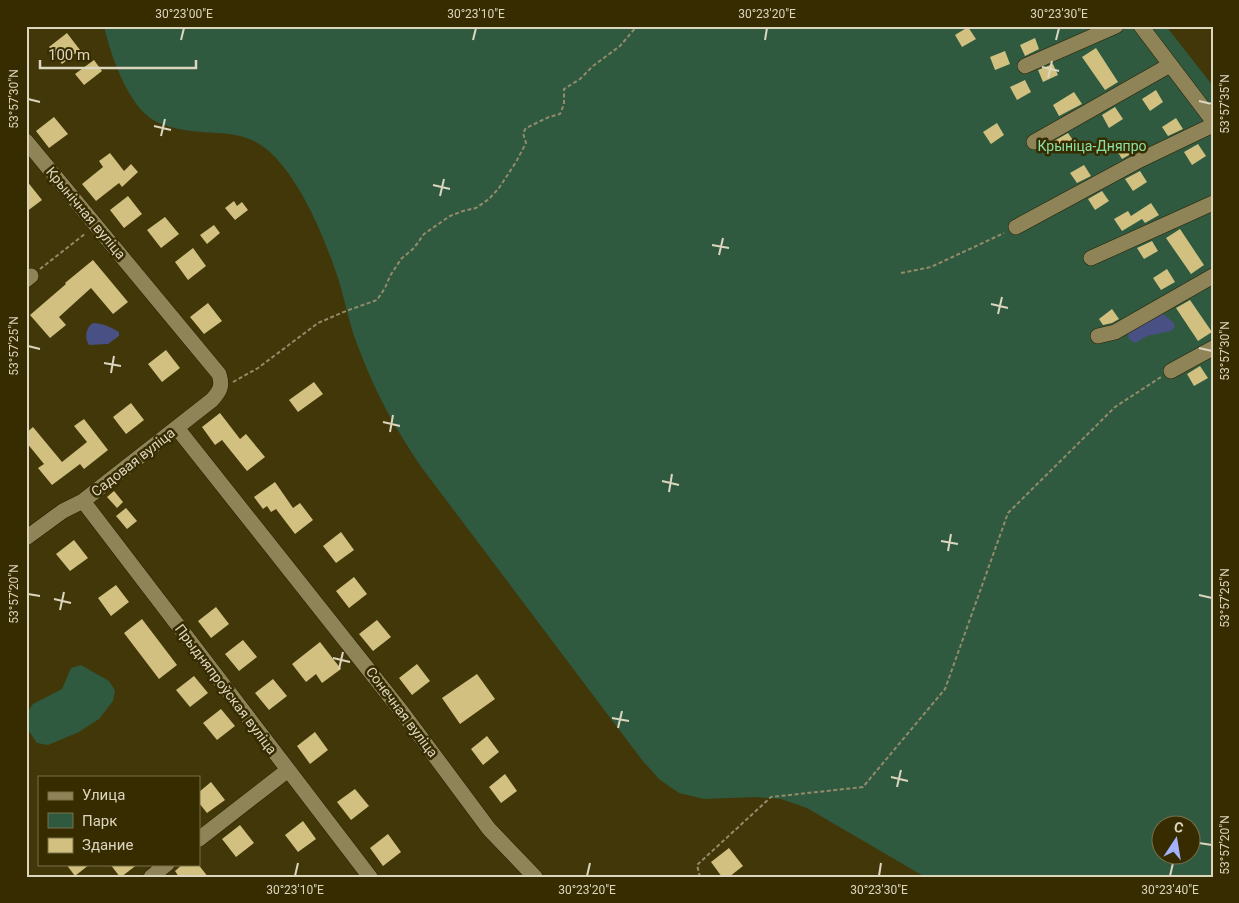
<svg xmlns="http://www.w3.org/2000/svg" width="1239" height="903" font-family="Roboto,sans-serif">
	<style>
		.green { fill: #2f5a40; fill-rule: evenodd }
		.water { fill: #485084 }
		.building { fill: #d1c07f }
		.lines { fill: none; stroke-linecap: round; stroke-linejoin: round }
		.minor-casing { stroke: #261e00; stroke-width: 16 }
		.path { stroke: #938b69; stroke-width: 2; stroke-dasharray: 4 2.5; stroke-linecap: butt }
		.minor { stroke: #8f8458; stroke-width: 15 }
		.ticks { fill: none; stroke: #dcd6bf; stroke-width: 2 }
		.labels { text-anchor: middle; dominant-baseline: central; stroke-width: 5; stroke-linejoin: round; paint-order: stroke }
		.park-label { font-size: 14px; fill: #88e0a9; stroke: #372c00 }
		.street-label { font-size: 14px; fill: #dcd6bf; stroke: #372c00 }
		.neatline { fill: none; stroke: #dcd6bf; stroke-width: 2 }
		.ticks-label { font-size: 12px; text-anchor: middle; fill: #dcd6bf }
	</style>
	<rect width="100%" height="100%" fill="#413709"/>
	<path class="green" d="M104,26H1166L1213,86V877H925L807,808L781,799L755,797L704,799L679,793L659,779L642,760L422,468C394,427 374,390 357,344C349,323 345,300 338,278C325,239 304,188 275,157C246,127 221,136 184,130C174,128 164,126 155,121C129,108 110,54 104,26ZM1162,826H1192V856H1162Z
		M81,665L109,681L115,690L113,701L99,719L79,732L48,745L37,743L26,727L27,713L33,704L62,689L71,668Z"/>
	<path class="water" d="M1162,313L1174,323V328L1171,331L1147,336L1135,343L1129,339L1128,335L1130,329Z
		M93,323C102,323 111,327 119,332V336L108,344L89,345C84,338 86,327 93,323Z"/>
	<path class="building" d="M968,27L976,39L962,47L955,35Z
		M67,33L80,50L62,64L49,47Z
		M1035,38L1039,49L1025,56L1020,45Z
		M1096,48L1118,82L1105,90L1082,57Z
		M1005,51L1010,64L995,70L990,57Z
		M94,60L102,71L84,85L75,74Z
		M1053,64L1058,75L1043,82L1038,70Z
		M1025,80L1031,92L1017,100L1010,87Z
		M1156,90L1163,102L1150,111L1142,99Z
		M1074,92L1082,104L1059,116L1053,105Z
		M1115,107L1123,119L1109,128L1102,115Z
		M54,117L68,134L49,148L36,131Z
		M1176,118L1183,129L1168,136L1162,127Z
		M997,123L1004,135L991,144L983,132Z
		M1068,133L1075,143L1061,152L1054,141Z
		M1129,140L1136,151L1122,159L1116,149Z
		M1198,144L1206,156L1192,165L1184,152Z
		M110,153L124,171L131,164L138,172L122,187L119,183L96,201L82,184L103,167L99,161Z
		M1084,165L1091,176L1077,183L1070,173Z
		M1140,171L1147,182L1133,191L1125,179Z
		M26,180L42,200L26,212Z
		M1102,191L1109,201L1095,210L1088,199Z
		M128,196L142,214L124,228L110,210Z
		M234,201L237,206L242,202L248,210L235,220L225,208Z
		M1151,203L1159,215L1145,223L1142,219L1122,231L1114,219L1128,211L1131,216Z
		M165,217L179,234L161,248L147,230Z
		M214,225L220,233L207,244L200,235Z
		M1180,229L1204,265L1191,274L1166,238Z
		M1152,241L1158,251L1144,259L1137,248Z
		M193,248L206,266L188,280L175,262Z
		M93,260L128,302L113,314L91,288L59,317L66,325L50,338L30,315L66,284L65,283Z
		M1167,269L1175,282L1161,290L1153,278Z
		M1190,300L1212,332L1198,341L1176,308Z
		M208,303L222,321L204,334L190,317Z
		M1112,309L1119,319L1112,323L1103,325L1099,319Z
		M166,350L180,368L162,382L148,364Z
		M1200,366L1208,378L1194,386L1187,374Z
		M314,382L323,394L298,412L289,400Z
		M131,403L144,420L126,434L113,417Z
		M220,413L240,439L246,434L265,457L247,471L222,440L215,445L202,427Z
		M84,419L108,450L84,469L80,464L52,485L38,468L44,464L26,442V433L33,427L62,462L87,442L74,426Z
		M275,482L293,508L300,503L313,520L295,534L276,509L271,512L267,506L263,509L254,497Z
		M114,491L123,502L117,508L107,497Z
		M126,508L137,521L127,529L116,516Z
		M341,532L354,550L336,563L323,546Z
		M74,540L88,558L70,571L56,554Z
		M354,577L367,594L349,608L336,591Z
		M116,585L129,602L111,616L98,598Z
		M216,607L229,624L211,638L198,621Z
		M142,619L177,665L159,679L124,633Z
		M377,620L391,637L373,651L359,634Z
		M243,640L257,657L239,671L225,654Z
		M320,642L341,669L322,683L316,674L306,682L292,664Z
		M417,664L430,681L412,695L399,678Z
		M477,674L495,699L460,724L442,698Z
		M194,676L208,693L190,707L176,690Z
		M273,679L287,696L269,710L255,693Z
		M221,709L235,726L217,740L203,723Z
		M315,732L328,750L310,764L297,746Z
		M487,736L499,752L483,765L471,749Z
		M505,774L517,791L501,803L489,787Z
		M211,782L225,800L207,813L199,803V792Z
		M355,789L369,806L351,820L337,802Z
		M303,821L316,839L298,852L285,835Z
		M240,825L254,843L236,857L222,839Z
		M388,834L401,852L383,866L370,848Z
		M729,848L743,866L729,877H722L711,862Z
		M66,864H90L75,876Z
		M110,864H138L121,877H120Z
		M183,864H198L208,877H179L175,871Z"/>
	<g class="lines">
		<defs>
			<path id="minor" d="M1141,26L1213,121
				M1025,66L1116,26
				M26,141L219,374C223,386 220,391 212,400L83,501L63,511L26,538
				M1034,142L1170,65
				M1016,227L1140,160L1213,125
				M1091,258L1213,203
				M26,280L31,276
				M1098,336L1115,332L1213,276
				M1171,371L1213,348
				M177,428L402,712L489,829L535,877
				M83,501L370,877
				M199,839L288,770
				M151,877L167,864"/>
		</defs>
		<use href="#minor" class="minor-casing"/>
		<path class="path" d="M40,269L86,233
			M901,273L931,267L1004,233
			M233,382L258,368L318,323L346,311L377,300L385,288L390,276L401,259L414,248L424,234L450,216L463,211L476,208L489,199L499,188L516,162L526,143L523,133L526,128L549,117L560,114L564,104V89L580,79L593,66L620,46L637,26
			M700,877L697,865L771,797L863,787L945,689L1008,513L1115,407L1161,377"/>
		<use href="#minor" class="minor"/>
	</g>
	<path class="ticks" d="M181,40L184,28M473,40L476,28M765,40L767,28M1056,40L1059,28M1042,67L1059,71M1048,78L1052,61M28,99L40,102M1199,101L1212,104M154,126L171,130M161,136L165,119M433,185L450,189M440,196L444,179M712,245L729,248M719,255L723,238M991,304L1008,308M998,314L1002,297M28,346L40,349M1199,348L1212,351M104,363L121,366M111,373L114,356M383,422L400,426M390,432L393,415M662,481L679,485M669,492L672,474M941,541L958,544M948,551L951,534M28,594L40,596M1199,595L1212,598M54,599L71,603M60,610L64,592M333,658L350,662M339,669L343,652M612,718L629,721M618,728L622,711M891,777L908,781M897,787L901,770M1199,843L1212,845M295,876L298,863M587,876L590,863M879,876L881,863M1170,876L1173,863"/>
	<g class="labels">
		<g class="park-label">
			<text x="1092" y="146">Крыніца-Дняпро</text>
		</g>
		<g class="street-label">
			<text transform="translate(86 213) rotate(50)">Крынічная вуліца</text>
			<text transform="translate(133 462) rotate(-38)">Садовая вуліца</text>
			<text transform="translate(226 689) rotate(53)">Прыдняпроўская вуліца</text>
			<text transform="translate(402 712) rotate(53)">Сонечная вуліца</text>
		</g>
	</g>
	<rect width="1239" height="903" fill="none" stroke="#372c00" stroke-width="55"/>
	<rect x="38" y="776" width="162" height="90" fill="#372c00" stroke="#79704c"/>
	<rect x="48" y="792" width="25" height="8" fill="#8f8458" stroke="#79704c"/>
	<text x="82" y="800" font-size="15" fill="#dcd6bf">Улица</text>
	<rect x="48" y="813" width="25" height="15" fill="#2f5a40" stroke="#79704c"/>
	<text x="82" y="826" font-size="15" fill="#dcd6bf">Парк</text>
	<rect x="48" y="838" width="25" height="15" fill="#d1c07f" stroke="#79704c"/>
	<text x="82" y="850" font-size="15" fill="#dcd6bf">Здание</text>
	<g transform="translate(1176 840) rotate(12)"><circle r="24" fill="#372c00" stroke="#79704c"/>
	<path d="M0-4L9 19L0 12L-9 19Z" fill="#a4b2fc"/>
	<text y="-8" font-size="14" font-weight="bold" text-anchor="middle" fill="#dcd6bf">С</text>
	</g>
	<path d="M40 60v8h156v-8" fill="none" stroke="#dcd6bf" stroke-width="2.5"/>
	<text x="48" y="60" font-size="15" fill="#dcd6bf" stroke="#372c00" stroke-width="4" paint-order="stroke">100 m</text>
	<rect x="28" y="28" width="1184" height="848" class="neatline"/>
	<g class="ticks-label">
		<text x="184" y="18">30°23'00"E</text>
		<text x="476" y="18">30°23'10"E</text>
		<text x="767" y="18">30°23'20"E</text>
		<text x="1059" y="18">30°23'30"E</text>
		<text transform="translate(14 99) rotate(-90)" y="4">53°57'30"N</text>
		<text transform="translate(1225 104) rotate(-90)" y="4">53°57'35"N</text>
		<text transform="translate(14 346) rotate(-90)" y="4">53°57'25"N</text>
		<text transform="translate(1225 351) rotate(-90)" y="4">53°57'30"N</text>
		<text transform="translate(14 594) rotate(-90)" y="4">53°57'20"N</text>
		<text transform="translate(1225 598) rotate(-90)" y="4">53°57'25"N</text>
		<text transform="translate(1225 845) rotate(-90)" y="4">53°57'20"N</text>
		<text x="295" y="894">30°23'10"E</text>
		<text x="587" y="894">30°23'20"E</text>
		<text x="879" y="894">30°23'30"E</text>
		<text x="1170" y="894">30°23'40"E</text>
	</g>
</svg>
